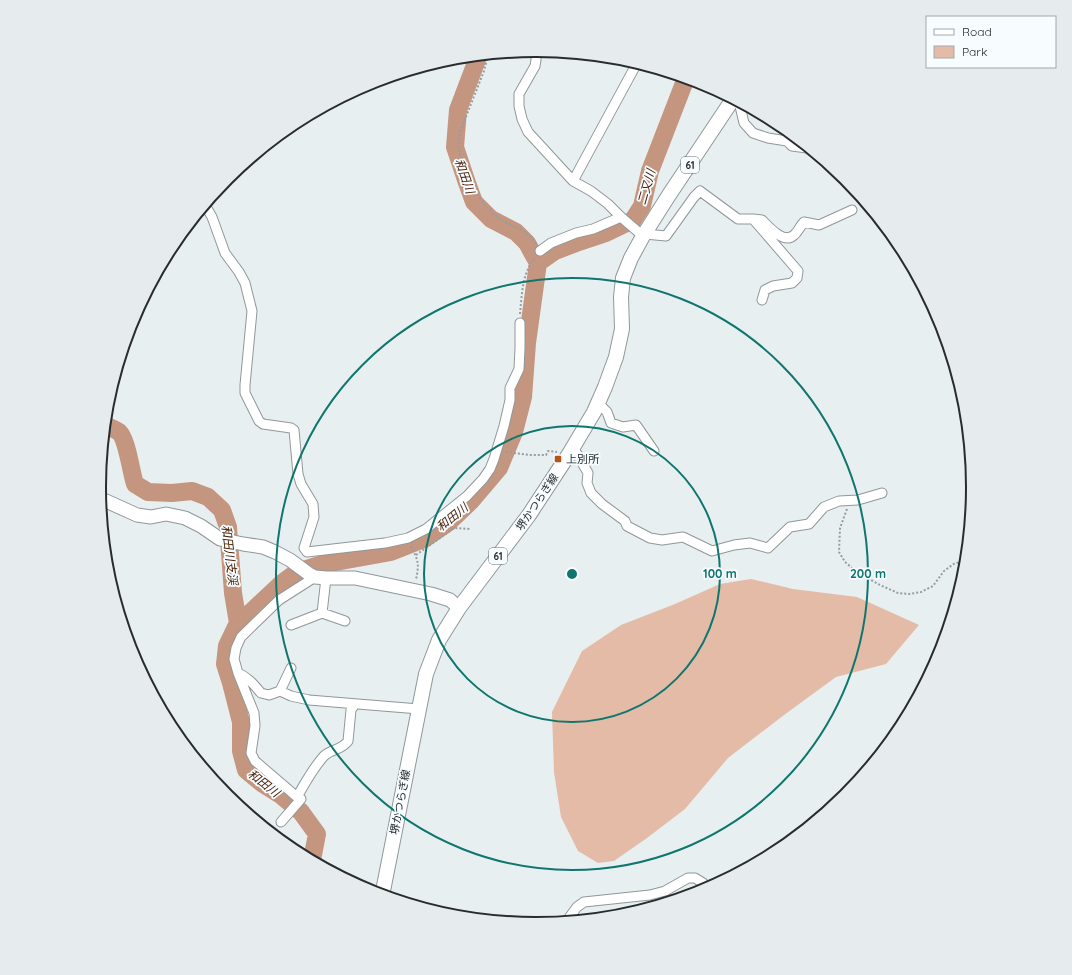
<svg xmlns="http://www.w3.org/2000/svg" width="1072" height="975" font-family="Quicksand,'Noto Sans JP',sans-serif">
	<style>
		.green { fill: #e3bba7 }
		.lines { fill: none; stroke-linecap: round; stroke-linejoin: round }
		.river { stroke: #c5967f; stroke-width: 18 }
		.street-casing { stroke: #919799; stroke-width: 11 }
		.secondary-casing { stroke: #919799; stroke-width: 15 }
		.primary-casing { stroke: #919799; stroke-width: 16 }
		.path { stroke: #979c9e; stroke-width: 2; stroke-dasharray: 2 2; stroke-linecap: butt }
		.street { stroke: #fff; stroke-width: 9 }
		.secondary { stroke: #fff; stroke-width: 13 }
		.primary { stroke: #fff; stroke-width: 14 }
		.ring { fill: none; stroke: #0f766e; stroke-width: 2 }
		.poi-dot { fill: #b65515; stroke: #f6fcff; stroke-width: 1.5 }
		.labels { text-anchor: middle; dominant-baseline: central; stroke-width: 3.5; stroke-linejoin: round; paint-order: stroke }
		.shield { fill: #f6fcff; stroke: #666a6c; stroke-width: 1 }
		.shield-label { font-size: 10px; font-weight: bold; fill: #292c2d }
		.poi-label { font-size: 11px; fill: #292c2d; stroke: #f6fcff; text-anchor: start }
		.street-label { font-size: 11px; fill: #292c2d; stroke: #f6fcff }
		.water-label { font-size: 12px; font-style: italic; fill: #4d2106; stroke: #f6fcff }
		.rim { fill: none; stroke: #292c2d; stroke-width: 2 }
		.centre { fill: #0f766e; stroke: #f6fcff; stroke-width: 2 }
		.ring-label { font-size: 12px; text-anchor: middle; font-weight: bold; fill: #0f766e; stroke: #f6fcff; stroke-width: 3.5; stroke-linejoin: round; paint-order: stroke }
	</style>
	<rect width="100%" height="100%" fill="#e8eff1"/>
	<path class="green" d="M751,579L793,589L857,597L919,625L886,664L836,677L784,715L728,758L685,809L647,838L614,861L598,863L578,851L561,817L554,772L552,712L582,651L621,625L675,604L720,584Z"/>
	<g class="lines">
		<path class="river" d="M538,263L555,251L576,243L606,233L633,220L642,206L650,171L686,78
			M105,425C109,427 115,429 119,432C127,439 131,472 135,484L148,492L172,493L192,491L208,497L222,510L228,527L233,593L238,623
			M309,860L313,855L317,834L301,812L282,796L263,784L246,770L241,751V722L231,683L225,664L227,646L238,623L250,613L282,583L297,572L319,565L391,552L424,539L449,522L471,501L499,468L514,432L523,397L527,343L538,263L527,243L516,232L491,219L474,202L466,180L455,147L458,110L477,60L478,56"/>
		<defs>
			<path id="street" d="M536,50V60L535,66L519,94V106L522,119L528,132L573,181L591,191L608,204L621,217L643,236
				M739,102L744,123L753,133L768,138L787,141L797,139
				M787,141L792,146L807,148L815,153
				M573,181L637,63
				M205,205L212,217L225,253L239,272L245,283L252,311L245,385V393L259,421L263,424L291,428L294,430L298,474L301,484L313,504L314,517L304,548L307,552L385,543L408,538L426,529L467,496L483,479L490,469L494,459L504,426L510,400V388L519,369L520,348V323
				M753,219L762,220C768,226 784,245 794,235C798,232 800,226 804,222L819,225L852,210
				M645,234L666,236L694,197L700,191L738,219H753L798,271L797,278L792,283L773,286L765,290L762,300
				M540,251L551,243L576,233L593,229L621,217
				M598,403L607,412L611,423L623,427L636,425L654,451
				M573,447L588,473L587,483L591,493L602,504L625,521L627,526L650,538L662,540L683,537L712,551L734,545L750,543L768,548L790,527L809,524L824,507L839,501L858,500L882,493
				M322,613L326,578
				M291,625L322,613L345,621
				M291,668L280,691L291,696L309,700L419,709
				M238,673C248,677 254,685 261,693L269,695L280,691
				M297,797C305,783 313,768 324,756C331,749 342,750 348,741L351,710L355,704
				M281,822L301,799L297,797L255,761L251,753L255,726L254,713L238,673L234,659L236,648L241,637L279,600L315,577
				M566,922L577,907L584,902L650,895L665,891L688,878H695L703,883L707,890"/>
			<path id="secondary" d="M100,502L106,501L137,515L151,517L166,514L185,518L201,526L220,539L243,544L263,547L275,552L290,560L309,574L315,577L326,578H355L431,594L450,600L459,608"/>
			<path id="primary" d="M382,896L426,674L439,640L459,608L529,515L569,454L594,412L605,387L616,357L622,329L621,297L623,278L631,258L643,236L669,195L733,99"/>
		</defs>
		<use href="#street" class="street-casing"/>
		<use href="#secondary" class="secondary-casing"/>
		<use href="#primary" class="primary-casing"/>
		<path class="path" d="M488,55L484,71L460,132C459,138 458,144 459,150C460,156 463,162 465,167C472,185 481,204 496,216C511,228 524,226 536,244
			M520,314C522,294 522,273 535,258
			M506,452L529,455H546L548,451L557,452
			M847,509L840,528L839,552L845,562L858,573L880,585L898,593L909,594L921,592L933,586L944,571L955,563L966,562
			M411,546C419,562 419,564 416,580
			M416,555L454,528L470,529"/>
		<use href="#street" class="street"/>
		<use href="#secondary" class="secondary"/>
		<use href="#primary" class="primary"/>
	</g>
	<g class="ring">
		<circle cx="572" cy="574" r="148"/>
		<circle cx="572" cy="574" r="296"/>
	</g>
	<rect class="poi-dot" x="554" y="455" width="8" height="8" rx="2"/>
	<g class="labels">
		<g class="shield">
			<rect x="681" y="157" width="18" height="16" rx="3"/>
			<rect x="489" y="548" width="18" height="16" rx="3"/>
		</g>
		<g class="shield-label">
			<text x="690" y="165">61</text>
			<text x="498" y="556">61</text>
		</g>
		<g class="poi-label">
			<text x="566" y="459">上別所</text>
		</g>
		<g class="street-label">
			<text transform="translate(537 502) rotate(-56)">堺かつらぎ線</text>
			<text transform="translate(400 802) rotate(-79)">堺かつらぎ線</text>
		</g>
		<g class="water-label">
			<text transform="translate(465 176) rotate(70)">和田川</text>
			<text transform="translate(646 187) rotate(-74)">二又川</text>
			<text transform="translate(452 517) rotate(-39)">和田川</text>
			<text transform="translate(230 555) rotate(83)">和田川支渓</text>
			<text transform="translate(264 783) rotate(38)">和田川</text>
		</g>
	</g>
	<path d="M0 0H1072V975H0ZM106 487a430 430 0 1 1 860 0a430 430 0 1 1-860 0Z" fill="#e6ebee" fill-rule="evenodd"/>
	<path class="rim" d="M106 487a430 430 0 1 1 860 0a430 430 0 1 1-860 0Z"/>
	<circle cx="572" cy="574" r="6" class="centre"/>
	<g class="ring-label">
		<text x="720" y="578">100 m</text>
		<text x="868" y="578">200 m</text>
	</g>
	<rect x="926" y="16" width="130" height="52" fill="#f6fcff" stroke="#a4a9ab"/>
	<rect x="934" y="29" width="20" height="6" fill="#ffffff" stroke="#a4a9ab"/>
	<text x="962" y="36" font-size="12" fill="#292c2d">Road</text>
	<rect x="934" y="46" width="20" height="12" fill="#e3bba7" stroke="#a4a9ab"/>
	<text x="962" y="56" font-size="12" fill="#292c2d">Park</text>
</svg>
